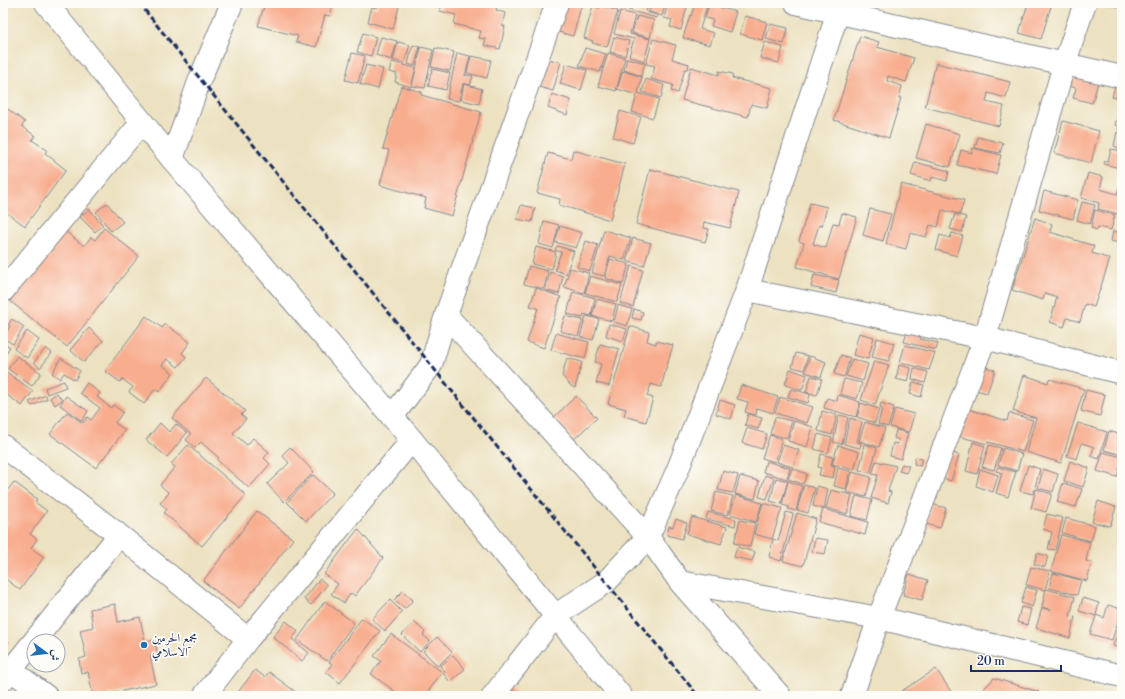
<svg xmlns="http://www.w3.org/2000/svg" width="1125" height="699" font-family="'Libre Bodoni',Amiri,serif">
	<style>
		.building { fill: #f8ad8e }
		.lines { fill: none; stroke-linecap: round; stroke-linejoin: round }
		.minor-casing { stroke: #84888f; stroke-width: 24 }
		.tertiary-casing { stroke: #84888f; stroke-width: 24 }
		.minor { stroke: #fff; stroke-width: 22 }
		.tertiary { stroke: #fff; stroke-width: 22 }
		.rail { stroke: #1b2f5e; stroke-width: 3; stroke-dasharray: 6 3; stroke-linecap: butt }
		.poi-dot { fill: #1f6fb2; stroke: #fdfcf7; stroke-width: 1.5 }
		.labels { text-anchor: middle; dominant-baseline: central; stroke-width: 3.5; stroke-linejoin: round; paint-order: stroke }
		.poi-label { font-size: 12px; fill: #1b2f5e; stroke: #fdfcf7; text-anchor: start }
	</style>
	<rect width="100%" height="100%" fill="#fdfcf7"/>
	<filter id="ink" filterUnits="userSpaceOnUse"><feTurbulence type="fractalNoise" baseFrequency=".025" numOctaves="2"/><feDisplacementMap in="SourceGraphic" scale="8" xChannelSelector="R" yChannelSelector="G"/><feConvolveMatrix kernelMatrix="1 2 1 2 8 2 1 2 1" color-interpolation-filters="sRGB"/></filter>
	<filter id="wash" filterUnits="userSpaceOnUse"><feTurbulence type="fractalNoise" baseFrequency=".012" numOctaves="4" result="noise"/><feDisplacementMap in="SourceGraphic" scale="16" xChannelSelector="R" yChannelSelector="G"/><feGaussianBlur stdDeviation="0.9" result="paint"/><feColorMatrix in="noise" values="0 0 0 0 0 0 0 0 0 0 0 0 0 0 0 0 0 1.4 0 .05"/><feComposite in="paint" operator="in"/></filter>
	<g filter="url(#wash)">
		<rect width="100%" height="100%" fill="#ece1c0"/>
		<g id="blocks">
			<path class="building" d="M265,3H328L333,5L330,16L325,15L316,47L296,42L298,36L258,26Z
				M378,3H400L393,29L368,22L372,7L377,8Z
				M442,3H498L496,10L505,13L502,26H505L500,49L484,45L486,39L479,38L481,31L454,24L456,15L440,11Z
				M564,3H582L573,36L555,31Z
				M604,3H627L625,10L604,4Z
				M630,3H649L646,12L657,15V18L628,10Z
				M652,3H666L662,16L649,12Z
				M668,3H688L681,30L670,27L672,20L664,18Z
				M695,3L707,6L700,29L714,33L710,45L683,38L690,15L691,16Z
				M1028,3H1052L1041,39L1019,33Z
				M1107,3H1122V8L1107,4Z
				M709,4L736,12L730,32L711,26L713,20L705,18Z
				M600,5L618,11L607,47L592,43L593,41L584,38L593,6L600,8Z
				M620,11L635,15L630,34L650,39L644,61L629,56L634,39L614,34Z
				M637,16L654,20L650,38L632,33Z
				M745,16L767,22L762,40L740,34Z
				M770,24L788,28L784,44L766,39Z
				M363,33L376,37L371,56L357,52Z
				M860,36L879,42L877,47L914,58L906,82L888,76L887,81L902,86L899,98H901L889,138L834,120Z
				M381,37L397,41L392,60L376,55Z
				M614,37L629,41L625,56L610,52Z
				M653,39L676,45L672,59L689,64L688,69H685L678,93L671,91L673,85L651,79L655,66L646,64Z
				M398,42L410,45L404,63L393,60Z
				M765,42L783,47L779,63L760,58Z
				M413,45L420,47L415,66L408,64Z
				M421,47L433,50L425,88L412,86Z
				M435,48L454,52L450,71L431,67Z
				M585,48L606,54L600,72L579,66Z
				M352,53L365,56L358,83L345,80Z
				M457,53L470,56L465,76L466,75L473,76L470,85L463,83L459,101L447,99Z
				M608,53L625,58L616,91L598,86Z
				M471,56L491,60L487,78L467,73Z
				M627,58L645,63L641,76L624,70Z
				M548,59L561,62L553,91L539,87Z
				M392,62L416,68L411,87L395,82L397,74L389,72Z
				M936,63L1010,82L1006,98L988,93L986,102L1004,106L999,126L925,107Z
				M566,64L587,70L581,90L560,84Z
				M366,65L383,69L378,89L360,84Z
				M691,67L719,75V71L733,74L732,78L772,88L767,108L751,104L748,117L682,100Z
				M432,69L450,73L446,90L428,86Z
				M623,71L642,77L638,93L659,99L653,118L632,112L637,95L617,89Z
				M1068,74L1098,83L1092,103L1073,98L1076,88L1065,85Z
				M646,79L664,85L661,98L642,92Z
				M464,84L482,89L479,104L461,100Z
				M1115,85L1122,86V96L1121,99L1112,97Z
				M401,86L422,92L421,95L481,112L452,216L424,208L426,198L380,185L389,150L383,149Z
				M552,94L571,100L567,115L548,108Z
				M1122,98V112L1118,111Z
				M5,107L25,122L22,126L35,136L32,140L47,150L45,153L66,170L25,226L3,210V110Z
				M620,111L641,117L633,143L613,137Z
				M1118,114L1122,115V131L1118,130L1119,126L1115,125Z
				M1063,121L1099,131L1091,163L1054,153Z
				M926,124L960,134L950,167L916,158Z
				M1117,132L1122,134L1121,149L1114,146Z
				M978,137L1003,143L1000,153L975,148Z
				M973,148L1001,155L996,174L957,165L961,150L972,153Z
				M1111,149L1122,151V159L1120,168L1104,164L1105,161H1108Z
				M573,150L625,164L610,220L559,205L560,199L537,193L548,153L571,159Z
				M915,162L949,171L947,181L932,177L931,181L911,175Z
				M650,169L739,192L730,228L704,222L703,228L709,229L705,242L636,224Z
				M1088,173L1103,177L1100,189L1117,194L1119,187L1122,188V215L1098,209L1099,203L1081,198Z
				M901,184L964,200L960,214L942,210L938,227L930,225L926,237L910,233L906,249L886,244Z
				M1044,191L1078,200L1073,219L1039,210Z
				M1082,202L1095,205L1090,224L1077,220Z
				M107,203L123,222L111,231L96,212Z
				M810,203L827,207L822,226L819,225L813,244L826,248L833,223L839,224L842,213L857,217L839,279L797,267L804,243L799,241Z
				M521,205L535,208L532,222L517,219Z
				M89,209L103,225L95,232L80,217Z
				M870,209L891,214L883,241L863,235Z
				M1095,210L1115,215L1111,230L1098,227L1097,230L1091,228Z
				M955,214L966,217L962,232L950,229Z
				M1035,218L1052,224L1050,232L1094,246L1092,253L1110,259L1094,307L1085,304L1080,322L1067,318L1064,327L1050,322L1057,297L1045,293L1043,300L1012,290Z
				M544,221L559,225L553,248L539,244Z
				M560,226L582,233L576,248L555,242Z
				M104,228L139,256L67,347L10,301L65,231L84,246L91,237L95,240Z
				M604,230L631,238L624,260L610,256L604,276L592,273Z
				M1113,231L1122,233V244L1111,241Z
				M952,233L963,236L957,256L936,250L940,235L950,238Z
				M633,238L651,243L644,266L626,261Z
				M586,241L598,245L590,271L577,267Z
				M557,246L574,251L566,274L555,270L561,252L555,250Z
				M536,247L556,252L552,269L532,264Z
				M610,259L629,264L623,284L605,278Z
				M529,266L548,271L544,289L524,284Z
				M631,266L643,270L633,307L620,303Z
				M570,268L589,273L584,293L564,287Z
				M550,272L563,276L559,294L545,290Z
				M814,275L839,280L836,293L811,287Z
				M590,276L622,285L617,302L585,293Z
				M536,288L561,297L544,348L527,342L538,308L530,306Z
				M573,292L595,298L591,316L584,314L583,318L567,314Z
				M597,299L616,304L612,321L592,316Z
				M618,305L632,309L627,326L614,322Z
				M634,309L643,312L641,320L632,318Z
				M146,316L162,328L165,324L190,342L182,353L186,357L178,367L167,359L162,365L173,373L159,392L155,389L144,404L129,392L133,387L122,379L120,382L105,371Z
				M565,316L583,320L578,336L560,331Z
				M586,316L599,319L593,340L580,337Z
				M12,319L24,327L13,344L3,338L10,326L8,325Z
				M609,324L627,329L623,341L606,336Z
				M630,326L649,332L647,341L656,344V341L673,345L661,387L651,384L647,396L653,398L646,422L624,416L626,409L608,404Z
				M89,328L103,341L84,362L70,350Z
				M27,331L39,340L27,358L14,349Z
				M907,332L921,335L920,339L938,343L936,350L904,342Z
				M556,333L589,342L585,359L551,350Z
				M859,333L874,337L868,359L853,355Z
				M877,338L894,343L889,361L872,357Z
				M3,343L10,347L4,356L3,355Z
				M600,344L619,349L609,386L596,383L601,364L595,362Z
				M905,345L935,353L929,370L900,362Z
				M46,348L52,353L40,368L34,362Z
				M796,353L808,356L804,370L792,367Z
				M841,355L850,358L844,377L834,374Z
				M17,356L41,373L32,386L8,369Z
				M810,356L826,362L821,377L805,372Z
				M61,358L80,371L75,380L64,373L60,379L52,373Z
				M567,358L582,362L575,388L571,386L562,376Z
				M852,359L868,364L863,381L846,376Z
				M874,361L889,365L875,405L861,400Z
				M899,365L911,368L908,382L896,379Z
				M979,365L995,370L987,393L972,389Z
				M914,368L928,372L925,383L912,379Z
				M790,369L807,375L802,390L785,385Z
				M5,371L33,391L22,406L3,392V374Z
				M1024,375L1048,383L1049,379L1084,389L1061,463L1026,452L1036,418L1013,411Z
				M811,376L822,379L817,395L806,392Z
				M206,378L245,411L241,415L246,419L233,433L247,445L253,438L269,452L264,458L270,464L249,488L217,460L219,458L201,442L195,448L186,440L191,434L172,418Z
				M844,379L862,383L857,399L840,394Z
				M64,381L66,387L47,394L45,388Z
				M913,382L924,385L921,397L910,394Z
				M87,383L100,393L97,397L111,408L113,405L123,412L115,423L125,430L96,468L50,434L67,412L83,423L87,417L91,420L100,408L80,393Z
				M741,385L778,397L773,413L757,408L756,415L745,412L748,402L737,399Z
				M791,389L810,394L808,403L788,397Z
				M1086,390L1105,395L1100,416L1081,411Z
				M57,393L62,400L55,405L50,398Z
				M46,395L47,399L32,406L29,402Z
				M838,395L860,402L856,417L824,408L827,398L837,401Z
				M66,396L88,411L82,421L60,405Z
				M576,396L597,418L574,439L554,417Z
				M780,397L813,407L807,423L775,413Z
				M720,400L735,405L731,419L716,414Z
				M861,403L879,409L875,423L857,417Z
				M881,403L894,407L888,427L878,424L882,408L880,407Z
				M965,408L1007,421L1009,413L1033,420L1023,452L988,442L987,444L958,436Z
				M895,409L914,414L909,432L890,427Z
				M822,411L837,415L832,435L818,431Z
				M748,414L762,418L758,429L745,425Z
				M839,415L848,417L842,444L833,442Z
				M775,417L792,421L787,438L770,434Z
				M850,418L862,422L857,442L861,443L860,448L844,444Z
				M794,421L813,427L807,447L788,441Z
				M865,422L885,428L879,447L859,441Z
				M160,423L169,432L176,424L187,433L167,457L146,440Z
				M1078,423L1107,432L1099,459L1091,456L1094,447L1082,443L1077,459L1067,456Z
				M747,428L767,434L762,449L742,443Z
				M896,430L908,433L901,459L890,456L893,443L898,444L899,440L894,438Z
				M1109,431L1122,435V455L1104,450Z
				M818,434L832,438L828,453L814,449Z
				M770,435L782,439L775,462L762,458Z
				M973,442L985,446L977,474L966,471Z
				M864,444L877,448L870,473L859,470L864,450L863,449Z
				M188,445L246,495L202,546L164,513L167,509L160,503L169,493L160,485L175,467L171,464Z
				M783,445L799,450L793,467L777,462Z
				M838,445L859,452L854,470L832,464Z
				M989,445L1001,448L994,470L982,467Z
				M290,447L314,472L284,502L267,484L289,463L282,455Z
				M1003,448L1022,454L1017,471L998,465Z
				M950,452L959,455L951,481L942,478Z
				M1103,452L1122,457L1117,477L1097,471Z
				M821,454L833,457L831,465L835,466L833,478L819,475L821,468L818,467Z
				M915,457L922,459L920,466L914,464Z
				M766,461L790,468L787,479L763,472Z
				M876,461L896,466L888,491L891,492L888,503L871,498L878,475L872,474Z
				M1070,461L1089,468L1083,487L1064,481Z
				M902,464L909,466L906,473L899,471Z
				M1028,465L1040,469L1033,494L1020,491Z
				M998,467L1016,472L1008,497L996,493L1002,473L996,471Z
				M792,468L807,474L803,484L788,479Z
				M838,468L850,471L846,489L834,486Z
				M980,469L998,475L993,492L976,486Z
				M1043,469L1058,474L1053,492L1038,488Z
				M723,471L738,475L733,493L718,490Z
				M852,472L871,477L866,497L846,492Z
				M313,475L333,493L306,521L287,502Z
				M765,475L774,478L767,499L759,497Z
				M740,476L759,481L755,499L735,494Z
				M776,478L788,481L781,504L770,501Z
				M788,481L802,486L796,511L788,509L789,507L782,505Z
				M14,482L37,499L35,502L47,511L30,534L37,539L31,548L44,557L20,590L3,577V528L8,522L3,518V496Z
				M1063,483L1082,489L1076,507L1057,502Z
				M804,485L815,488L808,513L797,510Z
				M817,486L828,489L824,509L813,506Z
				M1036,489L1052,494L1046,512L1031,508Z
				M831,490L852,495L847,514L826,508Z
				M716,492L733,496L728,515L711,511Z
				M736,495L762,503L756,522L730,514Z
				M856,496L872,500L867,520L851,516Z
				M1098,501L1116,507L1110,526L1092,522Z
				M763,503L782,508L772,539L754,534Z
				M932,504L946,508L940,528L926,524Z
				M823,509L868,522L865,535L819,522Z
				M257,511L293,539L239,609L203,581Z
				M708,512L736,519L735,526L706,519Z
				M786,512L793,514L781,561L769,557L773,539L778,541Z
				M797,513L816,519L803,566L783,561Z
				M1047,514L1063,518L1055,550L1048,549L1052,532L1043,529Z
				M692,517L727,527L721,544L687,534Z
				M1066,518L1095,526L1091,541L1062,533Z
				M676,519L687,523L682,539L667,535L669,526L673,527Z
				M740,520L755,523L750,547L734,543Z
				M358,529L383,558L355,596L351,593L344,603L331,594L338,584L324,574Z
				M1061,535L1090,542L1086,561L1092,562L1087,581L1051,571Z
				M815,538L828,540L825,554L812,552Z
				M737,547L755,552L752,561L734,557Z
				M1037,553L1048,556L1045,567L1034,564Z
				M1031,567L1050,571L1045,590L1026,585Z
				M1053,573L1081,580L1077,595L1049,588Z
				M909,574L928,580L922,600L903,595Z
				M320,579L327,585L311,605L304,599Z
				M1026,587L1037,590L1032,607L1021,603Z
				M1046,589L1075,597L1070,616L1075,617L1070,638L1036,628L1042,608L1051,610L1042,607Z
				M403,591L413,600L405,609L394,600Z
				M1083,598L1099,603L1096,615L1104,618L1108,605L1122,609L1112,640L1090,634L1096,616L1079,611Z
				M390,600L402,612L385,631L372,619Z
				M325,601L354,623L327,661L297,640Z
				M115,604L118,622L140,617L145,642L154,640L158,654L150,655L156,684L108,694V696H93L88,672L81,673L79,659L86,657L80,630L93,627L90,609Z
				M1021,607L1031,609L1027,625L1017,622Z
				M362,618L380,631L340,683L326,672L332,664L329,662Z
				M1122,620V649L1113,646Z
				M286,621L298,631L292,639L309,653L302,661L273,637Z
				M414,622L425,632L423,635L430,641L420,652L402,635Z
				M391,634L442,672L425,696H401L371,674L381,661L374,656Z
				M3,637L9,642L3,648Z
				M437,637L452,652L438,666L423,651Z
				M453,655L465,669L450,682L443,673L445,671L440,666Z
				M936,669L954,696H894Z
				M255,670L265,677L269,672L301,696H235Z
				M994,678L1039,692L1032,696H985L982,691Z
				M509,687L519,696H501Z"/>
		</g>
	</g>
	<g filter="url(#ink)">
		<use href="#blocks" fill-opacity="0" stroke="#84888f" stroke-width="1"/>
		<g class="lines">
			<defs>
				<path id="minor" d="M796,3L1122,77
					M172,159L200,79L232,3
					M747,290L985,338L1122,373
					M3,291L142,122
					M446,315L648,537L680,582L780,696
					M392,417L431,365L446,315L557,3
					M3,446L119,535L248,639
					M680,582L879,618L1122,676
					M11,670L46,696
					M3,680L119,535
					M204,696L248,639L412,440
					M493,696L556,615L606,582L648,537L678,469L747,290L841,3
					M852,696L879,618L985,338L1064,65L1085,3"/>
				<path id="tertiary" d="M46,3L172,159L412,440L621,696"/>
			</defs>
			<use href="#minor" class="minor-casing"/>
			<use href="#tertiary" class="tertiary-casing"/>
			<use href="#minor" class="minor"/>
			<use href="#tertiary" class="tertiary"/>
			<path class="rail" d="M139,3L698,696"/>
		</g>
	</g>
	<circle class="poi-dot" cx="144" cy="645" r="4"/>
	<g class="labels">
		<g class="poi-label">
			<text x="152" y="638">مجمع الحرمين<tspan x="152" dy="14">الاسلامي</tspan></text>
		</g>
	</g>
	<rect width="1125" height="699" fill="none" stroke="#fdfcf7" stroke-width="16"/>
	<g transform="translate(46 653) rotate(105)"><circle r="19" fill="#fdfcf7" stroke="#a3aaba"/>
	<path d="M0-3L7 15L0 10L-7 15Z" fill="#1f6fb2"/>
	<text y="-6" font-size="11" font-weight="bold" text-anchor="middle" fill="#1b2f5e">ش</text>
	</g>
	<path d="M971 665v6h90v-6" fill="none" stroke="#1b2f5e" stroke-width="2"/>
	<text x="977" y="665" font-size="12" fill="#1b2f5e" stroke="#fdfcf7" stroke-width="3" paint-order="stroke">20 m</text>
</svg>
